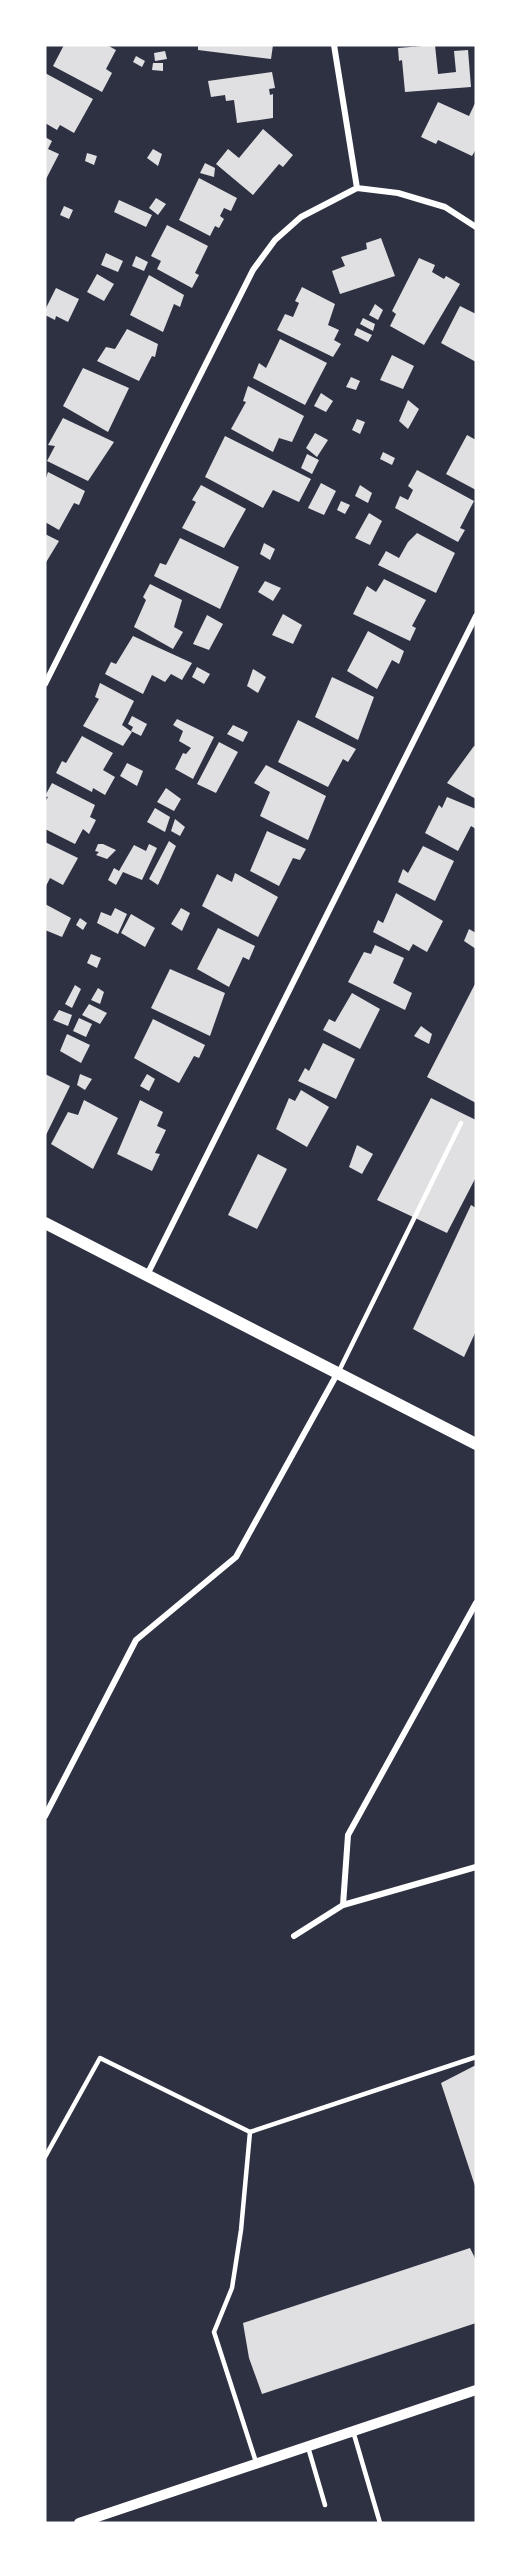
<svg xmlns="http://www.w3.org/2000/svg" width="521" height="2568" font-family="'IBM Plex Sans',sans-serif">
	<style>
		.building { fill: #e0e0e3 }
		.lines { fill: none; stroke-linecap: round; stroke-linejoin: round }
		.service { stroke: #fff; stroke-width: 4.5 }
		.minor { stroke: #fff; stroke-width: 6 }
		.tertiary { stroke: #fff; stroke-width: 10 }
		.secondary { stroke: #fff; stroke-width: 12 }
	</style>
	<rect width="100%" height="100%" fill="#2d3142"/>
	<path class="building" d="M64,45H107L116,50L106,69L112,73L102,92L53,66Z
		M198,45H273L271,59L198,50Z
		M435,45L438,74L456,72L454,51L468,50L471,87L405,92L402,60L399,61L398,48Z
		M165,51L167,59L155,61L154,53Z
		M136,56L145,61L142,67L133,62Z
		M153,63H163V71L152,70Z
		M272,72L275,88L269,89L270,95L273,94V118L237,123L234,100L226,101L225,95L211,97L208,81Z
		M45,73L93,99L74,133L60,125L57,130L45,123Z
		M476,101V149L472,156L438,140L436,144L421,137L438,102L469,116Z
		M263,129L293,155L283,167L279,164L253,195L216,164L228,149L239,158Z
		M45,137L52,141L48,149L59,154L45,181Z
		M153,149L162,154L158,166L147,158Z
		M87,153L97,156L94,165L85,161Z
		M205,163L215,168L214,177L200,173Z
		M199,178L237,198L231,211L224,208L220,216L224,219L219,228L215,226L210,236L179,220Z
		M156,198L166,204L158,215L149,208Z
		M119,200L152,215L146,227L114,212Z
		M64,206L73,210L69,219L60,215Z
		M167,225L208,246L195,273L199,275L192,288L157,269L161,261L151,256Z
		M381,238L395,276L340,294L332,271L345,266L341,257L367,249L366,243Z
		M106,253L123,261L118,272L101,265Z
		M136,256L148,262L144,271L132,266Z
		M419,258L435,265L432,272L444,279L446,276L460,284L424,345L390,326L396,314L392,311Z
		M97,274L114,284L104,301L87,292Z
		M149,275L184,295L180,307L174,304L163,332L130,315Z
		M302,287L335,304L328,325L339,330L334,340L341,344L333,357L277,330L285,314L293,317L299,303L295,301Z
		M56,288L79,299L68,322L56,316L55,320L45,315V310Z
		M375,304L383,310L378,320L369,315Z
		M460,306L476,314V362L441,343Z
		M363,318L375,324L373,331L360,324Z
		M357,328L372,335L368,342L354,335Z
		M127,329L158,344L155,357L152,356L139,381L97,361L106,347L115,349Z
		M280,339L327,363L305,405L253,378L259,363L266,368Z
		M392,355L414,366L403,389L380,380Z
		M83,368L129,388L108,432L63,406Z
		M351,377L360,381L356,390L346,387Z
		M248,386L304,416L292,442L279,438L273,452L231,429L246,402L243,401Z
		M321,393L333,401L326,412L314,406Z
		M408,400L419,409L408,429L399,421Z
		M63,418L114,442L88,481L47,461L55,446L48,445Z
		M357,419L365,422L360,434L352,430Z
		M315,433L328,440L317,457L306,448Z
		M467,435L476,440V490L446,474Z
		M225,436L311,479L299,502L273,490L263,508L205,477Z
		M383,452L395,458L392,465L380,459Z
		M307,454L319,460L312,474L301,468Z
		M417,470L474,501L460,528L465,530L458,542L395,508L400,496L408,500L413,490L408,486Z
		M48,472L85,491L79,505L74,503L59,530L45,522V481Z
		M321,483L336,491L324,515L308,508Z
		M201,485L246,509L224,548L182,528L196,502L192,500Z
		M360,485L372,493L368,503L355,496Z
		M341,501L350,505L345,514L337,510Z
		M369,513L382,521L370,545L355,538Z
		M417,533L455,553L436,593L378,565L386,551L399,558L408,542Z
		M45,534L59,541L45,564Z
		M180,538L239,567L220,609L154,576L160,563L166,565Z
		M264,543L275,549L270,560L260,554Z
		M384,579L426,600L412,626L416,628L410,641L353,614L367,586L376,592Z
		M265,581L281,588L273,601L258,592Z
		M150,584L182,600L174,627L183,632L173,649L134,627L146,600L143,597Z
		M283,614L302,625L293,644L272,635Z
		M207,615L223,624L209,650L193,644Z
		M368,631L404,651L399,664L392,660L377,689L347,671Z
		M133,636L192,663L182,680L171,674L165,682L152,675L143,694L105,674L111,662L116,664Z
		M197,667L210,674L204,684L192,677Z
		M253,669L266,677L258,693L247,686Z
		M332,677L374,697L358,740L315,717Z
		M100,683L134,701L122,725L132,732L123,746L83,726L99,699L95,697Z
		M132,716L147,724L141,736L131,731L133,727L128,724Z
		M177,719L214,737L193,779L175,769L183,753L186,754L191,748L179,741L183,731L173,725Z
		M298,720L356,749L348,762L343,759L328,787L278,762Z
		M233,725L248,732L243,742L227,734Z
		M82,736L113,753L103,770L115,777L105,795L93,788L92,792L56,773L62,761L66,763Z
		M219,742L238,752L216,793L197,784Z
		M474,746L476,747V799L447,783Z
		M127,763L143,771L137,786L120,776Z
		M266,765L326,796L308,840L260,816L270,792L254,783Z
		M52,783L95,805L90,817L96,820L89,834L83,829L75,844L45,829V802L48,797L45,796Z
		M166,788L181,799L174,811L157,802Z
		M447,797L476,809V829L471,826L458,851L425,833L439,805L442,808Z
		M155,808L170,817L165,832L147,822Z
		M175,819L185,827L180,836L171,831Z
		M267,831L306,849L300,860L293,858L279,886L250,871Z
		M169,841L176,846L158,885L149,879Z
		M45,842L78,858L63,885L50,878L45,888Z
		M98,844H103L116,850L107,859L96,855L99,852L95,851Z
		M149,844L157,848L142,880L123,872L116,885L108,880L114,868L119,871L134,845L146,851Z
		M423,846L454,861L435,901L398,882L403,869L408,873Z
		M235,873L278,897L258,937L202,906L217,874L232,882Z
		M396,893L443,921L427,952L413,944L409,951L373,932L378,920L383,923Z
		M45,904L71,918L62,937L45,930Z
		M115,908L127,914L118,934L97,923L101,912L111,916Z
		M181,908L190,913L182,931L171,924Z
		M131,914L155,928L145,947L121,933Z
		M80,918L87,923L83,930L76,925Z
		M218,928L255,946L249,960L243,957L229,987L197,969Z
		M469,929L476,933V949L464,941Z
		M375,945L404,958L393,983L412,993L405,1010L348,982L364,952L371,954Z
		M91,954L101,958L97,968L87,963Z
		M170,969L225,993L210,1036L151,1008Z
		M476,982V1103L427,1077Z
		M75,985L81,989L72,1008L65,1004Z
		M98,988L104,992L100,1004L91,1000Z
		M352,993L380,1009L360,1049L323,1030L329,1019L335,1022Z
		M89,1004L107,1013L100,1024L82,1015Z
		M59,1010L72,1015L68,1026L53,1020Z
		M79,1018L92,1024L86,1037L73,1031Z
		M153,1019L205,1045L199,1058L194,1056L179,1083L134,1058Z
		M421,1026L432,1034L429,1044L414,1036Z
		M67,1034L90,1045L81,1063L60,1051Z
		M323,1043L355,1059L336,1099L298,1081L305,1068L309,1071Z
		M45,1074L70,1086L45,1137Z
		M80,1074L92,1079L85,1090L77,1085Z
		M147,1074L155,1079L149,1091L140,1086Z
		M301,1090L329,1107L307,1147L276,1129L289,1098L295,1101Z
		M431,1098L476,1120V1177L447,1233L377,1200Z
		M84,1100L118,1118L93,1169L51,1144L68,1112L78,1115Z
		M140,1100L163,1112L157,1126L166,1130L155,1153L160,1154L152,1171L117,1154Z
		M357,1145L373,1154L362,1174L349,1167Z
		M258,1154L287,1169L257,1229L228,1215Z
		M471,1205L476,1208V1331L464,1357L413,1329Z
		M474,2066H476V2189L441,2083Z
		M470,2248L476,2260V2323L262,2394L249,2358L243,2323Z"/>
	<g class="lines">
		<path class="service" d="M339,1371L461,1123
			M250,2132L241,2230L232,2288L214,2332L256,2462
			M45,2157L100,2058L250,2132L476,2057
			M353,2431L380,2523
			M308,2447L325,2505"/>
		<path class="minor" d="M334,45L357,188
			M357,188L398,193L445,207L476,227
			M45,684L253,270L275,240L301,217L357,188
			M147,1275L476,616
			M45,1816L136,1640L236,1557L337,1374
			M343,1905L348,1835L476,1603
			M294,1936L343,1905L476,1867"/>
		<path class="tertiary" d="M79,2523L476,2390"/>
		<path class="secondary" d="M45,1223L476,1444"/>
	</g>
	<rect width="521" height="2568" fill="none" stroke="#ffffff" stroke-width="93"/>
</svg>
